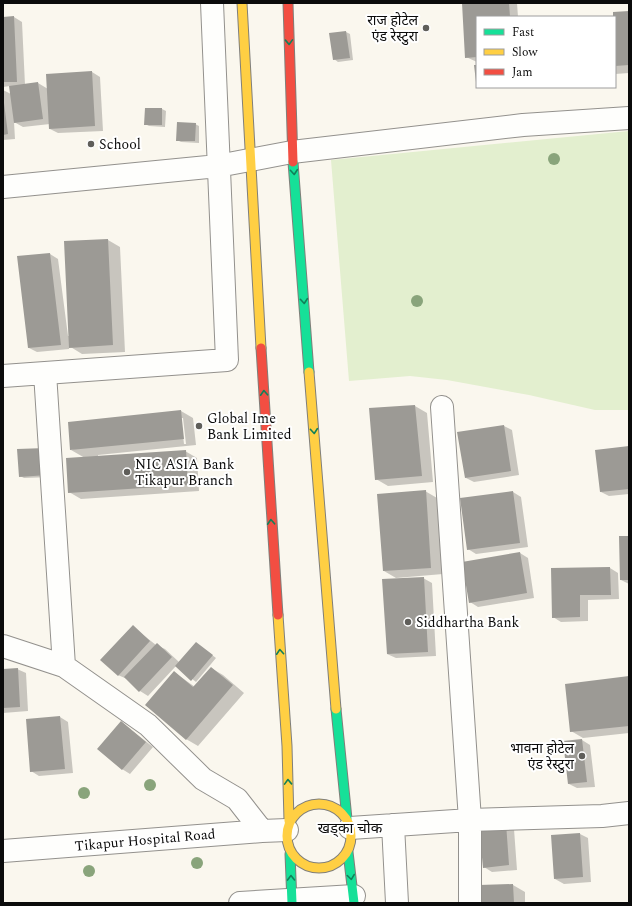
<svg xmlns="http://www.w3.org/2000/svg" width="632" height="906" font-family="Spectral,'Noto Sans Devanagari',serif">
	<style>
		.green { fill: #e3efcf }
		.shadow { fill: #0003; fill-rule: evenodd }
		.building { fill: #9c9a95 }
		.lines { fill: none; stroke-linecap: round; stroke-linejoin: round }
		.street-casing { stroke: #93918d; stroke-width: 24 }
		.fast-casing { stroke: #807f7a; stroke-width: 11 }
		.slow-casing { stroke: #807f7a; stroke-width: 11 }
		.jam-casing { stroke: #807f7a; stroke-width: 11 }
		.street { stroke: #fefefc; stroke-width: 22 }
		.fast { stroke: #16e098; stroke-width: 9 }
		.slow { stroke: #ffcf43; stroke-width: 9 }
		.jam { stroke: #f24e42; stroke-width: 9 }
		.tree { fill: #89a47b }
		.oneway { stroke: #118059 }
		.poi-dot { fill: #5f5e5a; stroke: #fff; stroke-width: 1.5 }
		.labels { text-anchor: middle; dominant-baseline: central; stroke-width: 4; stroke-linejoin: round; paint-order: stroke }
		.poi-label { font-size: 14px; fill: #0b0b0b; stroke: #fff; text-anchor: start }
		.street-label { font-size: 14px; fill: #0b0b0b; stroke: #fff }
		.neighbourhood-label { font-size: 15px; fill: #0b0b0b; stroke: #fff }
	</style>
	<rect width="100%" height="100%" fill="#faf7ee"/>
	<path class="green" d="M629,131V410H595L529,395L447,380L410,376L349,381L331,160Z"/>
	<path class="shadow" d="M463,3H517L518,17H477V62L466,57Z
		M629,12V73L615,74L614,17Z
		M14,17L22,22L25,85L38,83L48,89L92,72L100,77L103,131L58,133L50,129V124L23,127L14,122L15,139L3,140V90L11,94L10,86L3,87V18Z
		M346,32L350,34L353,60L338,62L334,59L331,34Z
		M162,109L166,111L165,127L149,126L145,124Z
		M195,124L199,126V143L181,142L177,140Z
		M108,240L120,247L125,352L82,354L69,346V349L37,352L29,348L18,257L50,254L58,259L68,336H69Z
		M415,406L427,413L433,482L388,486L376,479L370,409Z
		M181,411L193,418L196,445L98,455V457L185,451L197,458L199,491L81,499L69,492L85,458L71,450ZM181,418H183L186,444H184Z
		M504,426L512,430L519,475L474,482L466,478Z
		M629,448V494L609,496L601,492Z
		M19,450L51,477L24,478L20,476Z
		M425,491L437,498L443,574L396,578L384,571Z
		M513,492L521,497L528,547L476,554L468,549Z
		M629,537V584L621,580Z
		M520,553L528,558L534,598L478,607L470,602Z
		M610,568L618,573L619,599L588,600V621L561,622L553,617Z
		M423,578L432,583L436,656L396,658L387,654Z
		M133,627L156,645L165,649L179,662L196,643L216,658L196,682L176,666L148,696L140,691L127,679L118,675Z
		M211,668L223,675L244,693L198,746L186,739L174,672L195,687Z
		M17,669L26,673L28,711L3,713V670Z
		M629,678V733L583,738L571,731Z
		M60,717L68,722L73,773L39,776L31,771Z
		M121,722L153,747L130,774L122,769Z
		M582,740L590,745L595,787L577,788L569,784Z
		M480,827L514,829L517,870L492,872L484,867Z
		M580,834L588,838L591,882L564,884L555,879Z
		M513,885L525,892V903H481Z"/>
	<path class="building" d="M462,3H509L510,17H477V57L465,58Z
		M629,11V65L615,66V17H613V12Z
		M14,16L17,82H3V17Z
		M346,31L350,58L333,60L329,33Z
		M474,65H477V82H476Z
		M92,71L95,126L49,129L46,74Z
		M38,82L43,119L14,123L9,86Z
		M3,95L8,134L3,135Z
		M145,108H162V125H144Z
		M177,122L196,123L195,141H176Z
		M108,239L113,345L69,348L64,241Z
		M50,253L61,345L28,348L17,256Z
		M415,405L422,476L375,480L369,408Z
		M181,410L184,439L70,450L68,422Z
		M504,425L511,471L465,478L457,432Z
		M629,446V489L600,492L595,450Z
		M46,448L47,475L19,477L17,449Z
		M186,450L188,485L68,493L66,458Z
		M426,490L431,568L383,571L377,494Z
		M513,491L520,543L467,550L460,498Z
		M619,536H629V580H620Z
		M520,552L527,593L469,603L462,562Z
		M610,567L611,595H580V617L552,618L551,568Z
		M424,577L428,652L387,654L382,579Z
		M133,625L150,641L118,676L100,660Z
		M196,642L213,655L191,681L175,666Z
		M157,643L172,657L139,692L124,677Z
		M211,667L233,685L186,740L145,705L174,671L193,687Z
		M18,668L20,707L3,708V669Z
		M629,676V726L570,732L565,684Z
		M60,716L65,769L30,772L26,719Z
		M121,721L146,742L122,770L97,749Z
		M582,739L587,782L568,784L563,741Z
		M506,823L509,865L483,868L479,826Z
		M580,833L583,877L554,879L551,835Z
		M513,884L514,903H480L479,885Z"/>
	<g class="lines">
		<defs>
			<path id="street" d="M3,187L218,166L292,152L523,125L629,118
				M45,373L64,666
				M3,376L227,360L212,3
				M3,646L64,666L148,725L203,779L237,799L262,831
				M393,825L397,903
				M350,828L470,820L442,407
				M3,851L262,831L287,830
				M240,903L354,896
				M470,903V820L602,816L629,813"/>
			<path id="fast" d="M293,162L309,372
				M336,709L347,819
				M348,852L354,903
				M290,854L292,903"/>
			<path id="slow" d="M242,3L261,348
				M309,372L336,709
				M278,615L287,746L289,821
				M287 836a32 32 0 1 1 64 0a32 32 0 1 1-64 0Z"/>
			<path id="jam" d="M288,3L293,162
				M261,348L278,615"/>
		</defs>
		<use href="#street" class="street-casing"/>
		<use href="#fast" class="fast-casing"/>
		<use href="#slow" class="slow-casing"/>
		<use href="#jam" class="jam-casing"/>
		<use href="#street" class="street"/>
		<use href="#fast" class="fast"/>
		<use href="#slow" class="slow"/>
		<use href="#jam" class="jam"/>
	</g>
	<g class="tree">
		<circle cx="554" cy="159" r="6"/>
		<circle cx="417" cy="301" r="6"/>
		<circle cx="150" cy="785" r="6"/>
		<circle cx="84" cy="793" r="6"/>
		<circle cx="197" cy="863" r="6"/>
		<circle cx="89" cy="871" r="6"/>
	</g>
	<defs><path id="oneway-chevron" d="M-2-3.5L2.5 0L-2 3.5" fill="none" stroke-width="1.6" stroke-linecap="round" stroke-linejoin="round"/></defs>
	<g class="oneway">
		<use href="#oneway-chevron" transform="translate(289 42) rotate(88)"/>
		<use href="#oneway-chevron" transform="translate(294 172) rotate(85)"/>
		<use href="#oneway-chevron" transform="translate(304 301) rotate(85)"/>
		<use href="#oneway-chevron" transform="translate(264 393) rotate(-93)"/>
		<use href="#oneway-chevron" transform="translate(314 431) rotate(85)"/>
		<use href="#oneway-chevron" transform="translate(271 522) rotate(-93)"/>
		<use href="#oneway-chevron" transform="translate(280 652) rotate(-94)"/>
		<use href="#oneway-chevron" transform="translate(288 782) rotate(-92)"/>
		<use href="#oneway-chevron" transform="translate(351 877) rotate(82)"/>
		<use href="#oneway-chevron" transform="translate(291 878) rotate(-91)"/>
	</g>
	<g class="poi-dot">
		<circle cx="426" cy="28" r="4"/>
		<circle cx="91" cy="144" r="4"/>
		<circle cx="199" cy="426" r="4"/>
		<circle cx="127" cy="472" r="4"/>
		<circle cx="408" cy="622" r="4"/>
		<circle cx="582" cy="756" r="4"/>
	</g>
	<g class="labels">
		<g class="poi-label">
			<text x="418" y="20" text-anchor="end">राज होटेल<tspan x="418" dy="16">एंड रेस्टुरा</tspan></text>
			<text x="99" y="144">School</text>
			<text x="207" y="418">Global Ime<tspan x="207" dy="16">Bank Limited</tspan></text>
			<text x="135" y="464">NIC ASIA Bank<tspan x="135" dy="16">Tikapur Branch</tspan></text>
			<text x="416" y="622">Siddhartha Bank</text>
			<text x="574" y="748" text-anchor="end">भावना होटेल<tspan x="574" dy="16">एंड रेस्टुरा</tspan></text>
		</g>
		<g class="street-label">
			<text transform="translate(145 840) rotate(-5)">Tikapur Hospital Road</text>
		</g>
		<g class="neighbourhood-label">
			<text x="350" y="828">खड्का चोक</text>
		</g>
	</g>
	<rect width="632" height="906" fill="none" stroke="#0b0b0b" stroke-width="8"/>
	<rect x="476" y="16" width="140" height="72" fill="#ffffff" stroke="#9d9d9d"/>
	<rect x="484" y="29" width="20" height="6" fill="#16e098" stroke="#9d9d9d"/>
	<text x="512" y="36" font-size="12" fill="#0b0b0b">Fast</text>
	<rect x="484" y="49" width="20" height="6" fill="#ffcf43" stroke="#9d9d9d"/>
	<text x="512" y="56" font-size="12" fill="#0b0b0b">Slow</text>
	<rect x="484" y="69" width="20" height="6" fill="#f24e42" stroke="#9d9d9d"/>
	<text x="512" y="76" font-size="12" fill="#0b0b0b">Jam</text>
</svg>
